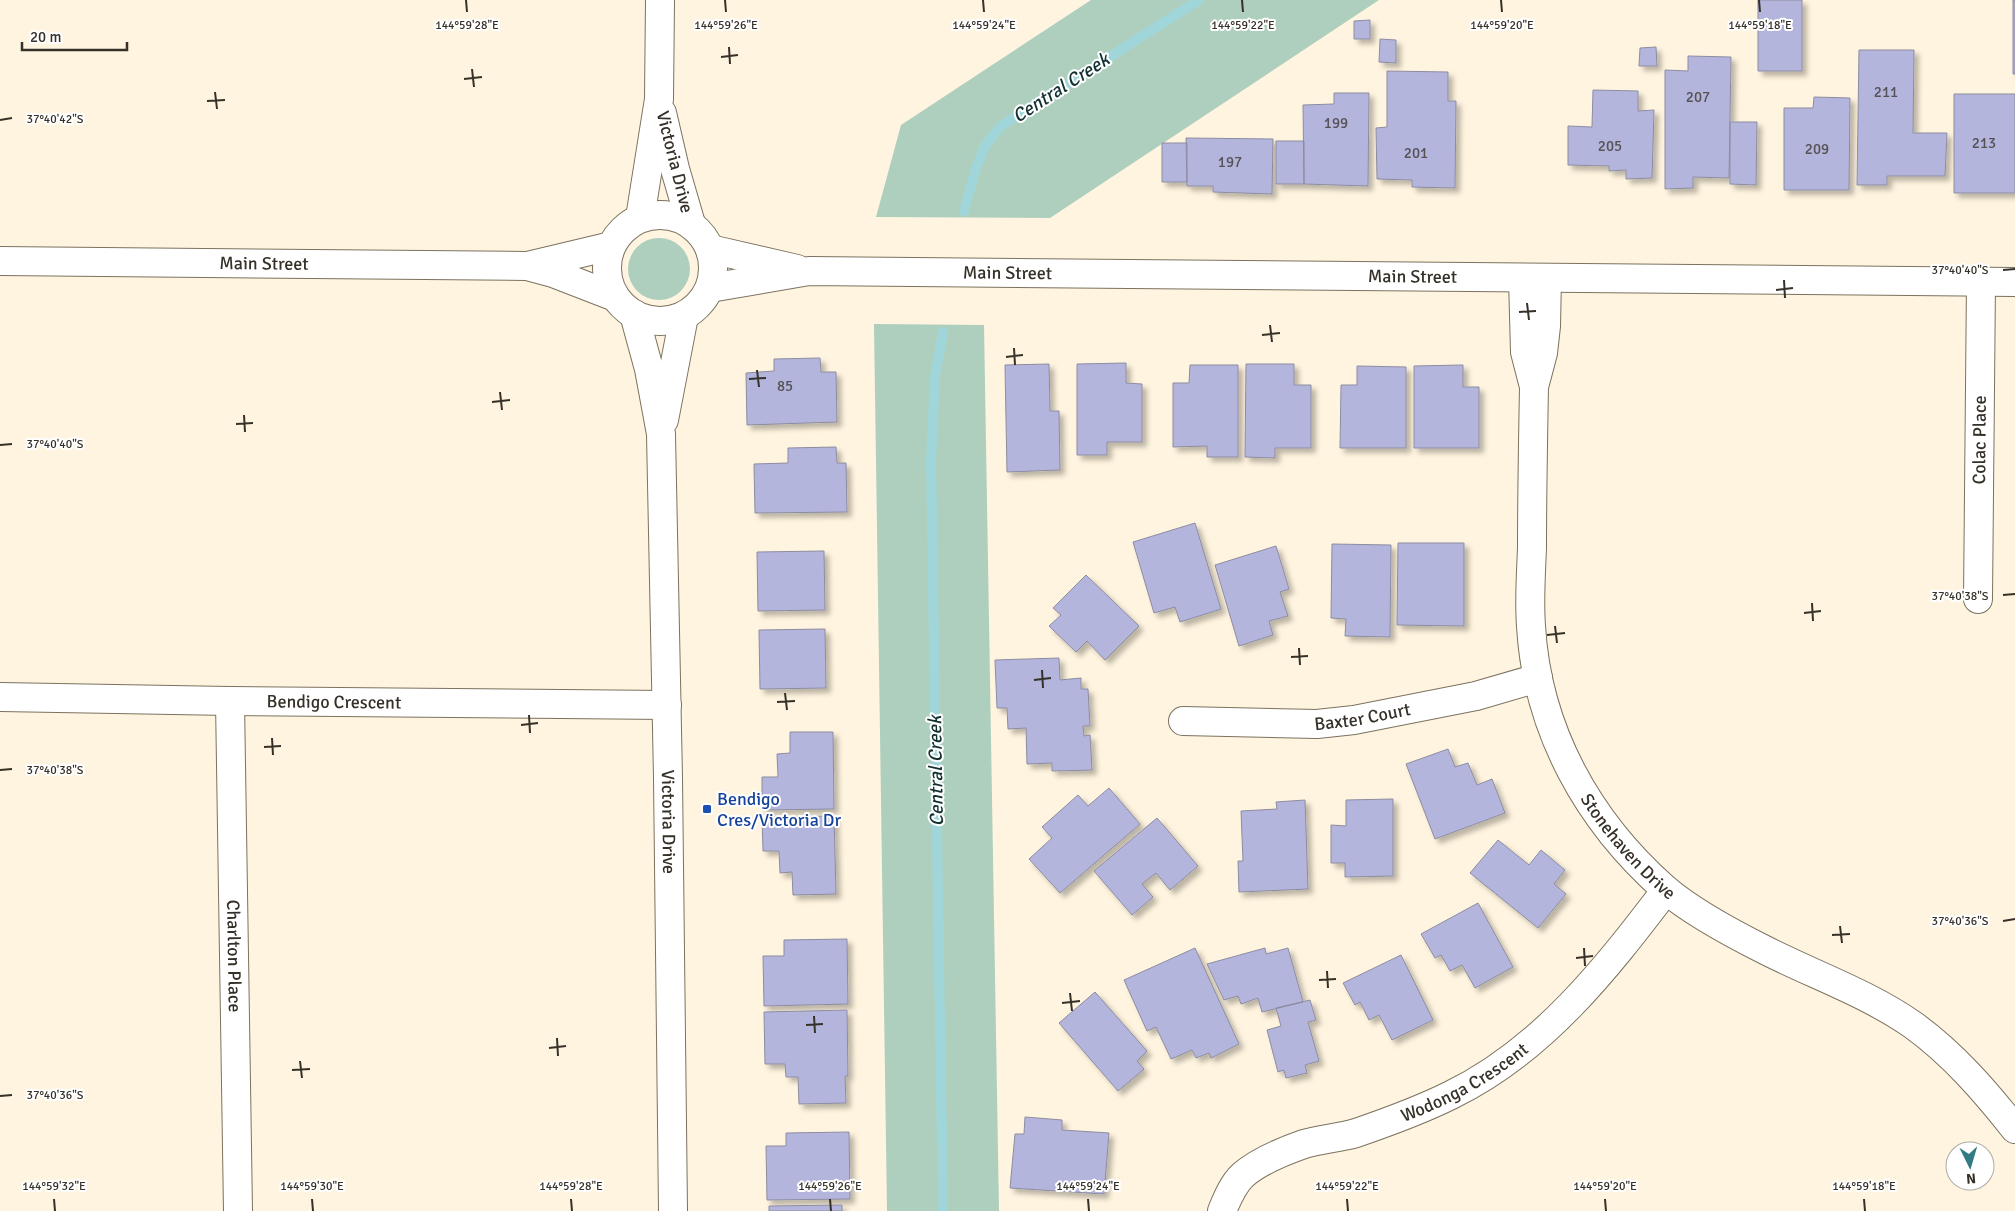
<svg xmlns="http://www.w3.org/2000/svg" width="2015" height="1211" font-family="Signika,sans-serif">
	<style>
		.green { fill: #aecfbd }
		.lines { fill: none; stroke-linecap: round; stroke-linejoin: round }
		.stream { stroke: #a0d6da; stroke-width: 10 }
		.building { fill: #b4b5dc; stroke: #8c8ca1; filter: url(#shadow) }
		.minor-casing { stroke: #7b725f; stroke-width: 30 }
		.tertiary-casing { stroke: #7b725f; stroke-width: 30 }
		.minor { stroke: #fff; stroke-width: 28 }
		.tertiary { stroke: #fff; stroke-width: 28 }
		.ticks { fill: none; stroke: #353028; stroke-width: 2 }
		.transit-dot { fill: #1a4fb4; stroke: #fff; stroke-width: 2 }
		.labels { text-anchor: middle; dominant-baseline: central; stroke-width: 4; stroke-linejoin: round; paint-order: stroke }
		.number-label { font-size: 15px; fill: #555155 }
		.street-label { font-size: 18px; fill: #353028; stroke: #fff }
		.transit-label { font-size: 18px; fill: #164399; stroke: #fff; text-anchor: start }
		.water-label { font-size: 19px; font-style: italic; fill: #133031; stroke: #fff }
		.ticks-label { font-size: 12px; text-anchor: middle; fill: #353028; stroke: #fff; stroke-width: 4; stroke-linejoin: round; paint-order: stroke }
	</style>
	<defs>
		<filter id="shadow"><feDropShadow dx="4.5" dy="4.5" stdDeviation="2.5" flood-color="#0004"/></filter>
	</defs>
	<rect width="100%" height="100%" fill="#fff4df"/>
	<path class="green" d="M1091,0H1379L1050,218L876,217L901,125Z
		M628 269a31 31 0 1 1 62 0a31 31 0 1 1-62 0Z
		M874,324L984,325L999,1211H887Z"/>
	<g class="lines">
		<path class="stream" d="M964,211L976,168L985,146L1001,126L1199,0
			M943,1211L931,459L935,376L943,332"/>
	</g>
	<path class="building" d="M1758,0H1802V71H1758Z
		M2013,0H2015V74H2013Z
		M1370,20V39H1354V21Z
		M1380,39L1396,40V63L1379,62Z
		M1656,47L1657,66H1639L1640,48Z
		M1859,50H1914L1913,133H1947L1945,176H1887V185H1857Z
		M1688,56L1731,57L1729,178L1693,177V188L1665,189V70L1688,71Z
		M1387,71L1448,72V101H1456L1455,188L1412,187V180L1377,179L1376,128L1387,127Z
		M1593,90L1638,91V111L1654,110L1652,178L1626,179V170L1609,171V166L1568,165V126L1592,127Z
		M1334,93H1369L1368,186L1304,184L1303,105L1334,104Z
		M1954,94H2015V193H1954Z
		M1814,97L1850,98L1849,190H1784V108H1813Z
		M1730,122H1757L1756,185L1730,184Z
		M1186,138L1273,139L1272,194L1213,192V186H1187Z
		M1276,141H1304V184H1276Z
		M1162,143H1187V182H1162Z
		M820,358L821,372H836L837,422L747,425L746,373L774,371V359Z
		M1126,363V383L1142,384V442H1107V455H1077V364Z
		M1049,364L1050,411H1059L1060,470L1007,472L1005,365Z
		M1246,364H1294V385H1311V448H1275V458L1245,457Z
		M1190,365H1238V457H1207V446L1173,447V383H1189Z
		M1463,365V387H1479V448H1414V366Z
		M1357,366L1406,367V448H1340L1341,385H1357Z
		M836,447L837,463H846L847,512L755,513L754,464L788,463V448Z
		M1195,523L1221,609L1180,622L1175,607L1154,613L1133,542Z
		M1398,543H1464V626L1397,625Z
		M1332,544L1391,545L1390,637L1345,636L1346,619L1331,618Z
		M1276,546L1289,589L1280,592L1288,616L1269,621L1273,635L1239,646L1215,565Z
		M824,551L825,610L758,611L757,552Z
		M1086,575L1139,626L1105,660L1087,641L1076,652L1049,626L1061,615L1053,608Z
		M825,629L826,688L760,689L759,630Z
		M1059,658L1060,680L1081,678V689H1088L1090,726H1083L1084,736L1090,735L1092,770L1052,771V763L1027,764L1026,728L1008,729L1007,708H997L995,660Z
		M790,732H833L834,809L762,810V777H778L777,754L790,753Z
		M1448,749L1455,767L1468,763L1477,785L1492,779L1505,813L1435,839L1406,764Z
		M1109,788L1140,824L1060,893L1029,859L1052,838L1042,827L1078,795L1088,806Z
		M1393,799V876L1345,877V863H1331V825L1346,826V800Z
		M1305,800L1308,889L1239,892L1238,861H1243L1241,811L1277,809L1276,802Z
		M834,816L836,894L793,895L792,872L780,873L779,851H763L762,817Z
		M1157,818L1198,866L1170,890L1156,873L1142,884L1153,897L1132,915L1094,871Z
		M1498,840L1529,865L1541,850L1565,870L1554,884L1566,894L1538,928L1470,873Z
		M1478,903L1513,967L1475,988L1462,965L1450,971L1441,955L1435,958L1421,934Z
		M847,939L848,1004L764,1006L763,956H784V940Z
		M1195,948L1239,1044L1211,1058L1209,1053L1196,1058L1192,1050L1171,1059L1156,1027L1147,1031L1124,980Z
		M1265,948L1266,954L1288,948L1303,1002L1262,1012L1258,998L1241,1004L1238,996L1224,1000L1207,964Z
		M1401,955L1433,1020L1392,1040L1379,1015L1369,1020L1360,1002L1355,1005L1343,983Z
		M1095,992L1147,1051L1137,1061L1144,1069L1118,1091L1059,1023Z
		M1310,1000L1316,1020L1308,1022L1319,1061L1305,1065L1307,1073L1286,1078L1284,1070L1278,1072L1267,1030L1281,1026L1276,1008Z
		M847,1010L848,1076H845L846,1103L799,1104L798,1077H786L785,1064H765L764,1012Z
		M1025,1117L1062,1120V1130L1109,1133L1104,1194L1010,1188L1015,1134H1024Z
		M849,1132L850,1199L767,1200L766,1146H786V1133Z
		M842,1205V1211H769V1206Z"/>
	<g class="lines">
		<defs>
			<g id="minor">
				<path d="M710,249L797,269"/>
				<path d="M1523,278L1525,352L1533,383"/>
				<path id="s1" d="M1547,278L1546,326L1543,353L1534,387C1533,441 1532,494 1532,548C1531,574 1529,600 1531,626C1537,730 1588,821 1665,889C1692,912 1733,934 1765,950C1814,975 1867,993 1913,1025C1953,1054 1985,1091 2015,1129"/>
				<path id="s2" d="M710,288L809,271L2015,282"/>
				<path id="s3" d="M1978,599L1981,282"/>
				<path id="s4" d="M0,697L230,701L667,705"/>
				<path id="s5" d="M230,701L238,1211"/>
				<path id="s6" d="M1183,721L1317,724L1354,720L1476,696L1538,678"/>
				<path id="s7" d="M1222,1211C1227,1199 1233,1184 1243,1175C1259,1161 1284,1151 1304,1144C1321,1139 1339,1138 1356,1133C1388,1122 1421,1110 1451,1095C1542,1051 1606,969 1666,890"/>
			</g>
			<g id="tertiary">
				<path d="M662,113L675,169L691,224"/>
				<circle cx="660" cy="268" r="53"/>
				<path d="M640,218L659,99L660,0"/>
				<path id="s8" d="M0,261L527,266L611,246"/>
				<path d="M527,266L553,273L615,297"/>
				<path id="s9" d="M634,314L649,369L661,434L668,778L673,1211"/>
				<path d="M664,420L684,316"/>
			</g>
		</defs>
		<use href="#minor" class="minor-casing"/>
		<use href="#tertiary" class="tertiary-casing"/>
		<use href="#minor" class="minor"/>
		<use href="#tertiary" class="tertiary"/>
	</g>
	<path class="ticks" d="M466,0L467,12M725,0L726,12M983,0L984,12M1242,0L1243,12M1501,0L1502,12M1759,0L1760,12M729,47L730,64M721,57L738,55M472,69L474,87M464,79L482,77M215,92L217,109M207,101L225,100M0,120L12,118M2003,270L2015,269M1784,280L1785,298M1776,290L1793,288M1527,303L1529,320M1519,312L1536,311M1270,325L1272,342M1262,335L1280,333M1014,348L1015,365M1006,357L1023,355M757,370L759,387M749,379L766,378M500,392L502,410M492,402L510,400M244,415L245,432M236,424L253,423M0,445L12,444M2003,595L2015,594M1812,603L1813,621M1804,613L1821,611M1555,626L1557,643M1547,635L1565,633M1299,648L1300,665M1291,657L1308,656M1042,670L1043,688M1034,680L1051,678M785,693L787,710M777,702L795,701M529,715L530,733M521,725L538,723M272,738L273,755M264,747L281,746M0,770L12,769M2003,921L2015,919M1840,926L1842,943M1832,935L1850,934M1584,948L1585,966M1576,958L1593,956M1327,971L1328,988M1319,980L1336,979M1070,993L1072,1011M1062,1003L1080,1001M814,1016L815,1033M806,1025L823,1024M557,1038L558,1056M549,1048L566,1046M300,1061L302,1078M292,1070L310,1069M0,1096L12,1095M54,1199L55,1211M312,1199L313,1211M571,1199L572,1211M830,1199L831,1211M1088,1199L1089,1211M1347,1199L1348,1211M1605,1199L1606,1211M1864,1199L1865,1211"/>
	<rect class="transit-dot" x="702" y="804" width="10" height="10" rx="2.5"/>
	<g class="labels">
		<g class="number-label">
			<text x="1886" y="92">211</text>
			<text x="1698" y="97">207</text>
			<text x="1336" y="123">199</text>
			<text x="1984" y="143">213</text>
			<text x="1610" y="146">205</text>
			<text x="1817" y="149">209</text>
			<text x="1416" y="153">201</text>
			<text x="1230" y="162">197</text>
			<text x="785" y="386">85</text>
		</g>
		<g class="street-label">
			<text transform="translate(675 162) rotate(76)">Victoria Drive</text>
			<text stroke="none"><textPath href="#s8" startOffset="264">Main Street</textPath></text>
			<text stroke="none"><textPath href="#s2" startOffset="299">Main Street</textPath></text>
			<text stroke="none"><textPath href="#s2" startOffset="704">Main Street</textPath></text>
			<text stroke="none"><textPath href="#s3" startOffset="159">Colac Place</textPath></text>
			<text stroke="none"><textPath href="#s4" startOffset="334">Bendigo Crescent</textPath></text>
			<text stroke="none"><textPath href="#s6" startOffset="180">Baxter Court</textPath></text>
			<text stroke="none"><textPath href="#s9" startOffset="511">Victoria Drive</textPath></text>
			<text stroke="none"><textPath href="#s1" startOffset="596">Stonehaven Drive</textPath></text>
			<text stroke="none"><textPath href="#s5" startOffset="255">Charlton Place</textPath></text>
			<text stroke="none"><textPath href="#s7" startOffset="284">Wodonga Crescent</textPath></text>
		</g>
		<g class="transit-label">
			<text x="717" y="799">Bendigo<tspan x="717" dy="21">Cres/Victoria Dr</tspan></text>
		</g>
		<g class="water-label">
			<text transform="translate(1061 88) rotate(-33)">Central Creek</text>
			<text transform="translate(936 771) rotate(-91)">Central Creek</text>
		</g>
	</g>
	<g class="ticks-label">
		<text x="467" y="29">144°59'28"E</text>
		<text x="726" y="29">144°59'26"E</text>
		<text x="984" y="29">144°59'24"E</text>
		<text x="1243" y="29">144°59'22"E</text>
		<text x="1502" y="29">144°59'20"E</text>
		<text x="1760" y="29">144°59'18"E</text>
		<text x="55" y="123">37°40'42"S</text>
		<text x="1960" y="274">37°40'40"S</text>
		<text x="55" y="448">37°40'40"S</text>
		<text x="1960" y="600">37°40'38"S</text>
		<text x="55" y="774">37°40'38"S</text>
		<text x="1960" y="925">37°40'36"S</text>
		<text x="55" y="1099">37°40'36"S</text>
		<text x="54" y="1190">144°59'32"E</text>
		<text x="312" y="1190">144°59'30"E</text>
		<text x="571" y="1190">144°59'28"E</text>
		<text x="830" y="1190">144°59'26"E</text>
		<text x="1088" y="1190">144°59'24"E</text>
		<text x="1347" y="1190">144°59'22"E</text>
		<text x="1605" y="1190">144°59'20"E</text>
		<text x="1864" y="1190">144°59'18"E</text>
	</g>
	<g transform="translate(1970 1166) rotate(175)"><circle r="24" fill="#ffffff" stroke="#aeaca9"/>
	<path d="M0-4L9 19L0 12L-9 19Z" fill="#327b82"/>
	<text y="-8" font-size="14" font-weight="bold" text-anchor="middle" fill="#353028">N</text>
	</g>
	<path d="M22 42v8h105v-8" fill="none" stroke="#353028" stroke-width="2.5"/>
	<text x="30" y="42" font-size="15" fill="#353028" stroke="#ffffff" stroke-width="4" paint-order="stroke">20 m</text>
</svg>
